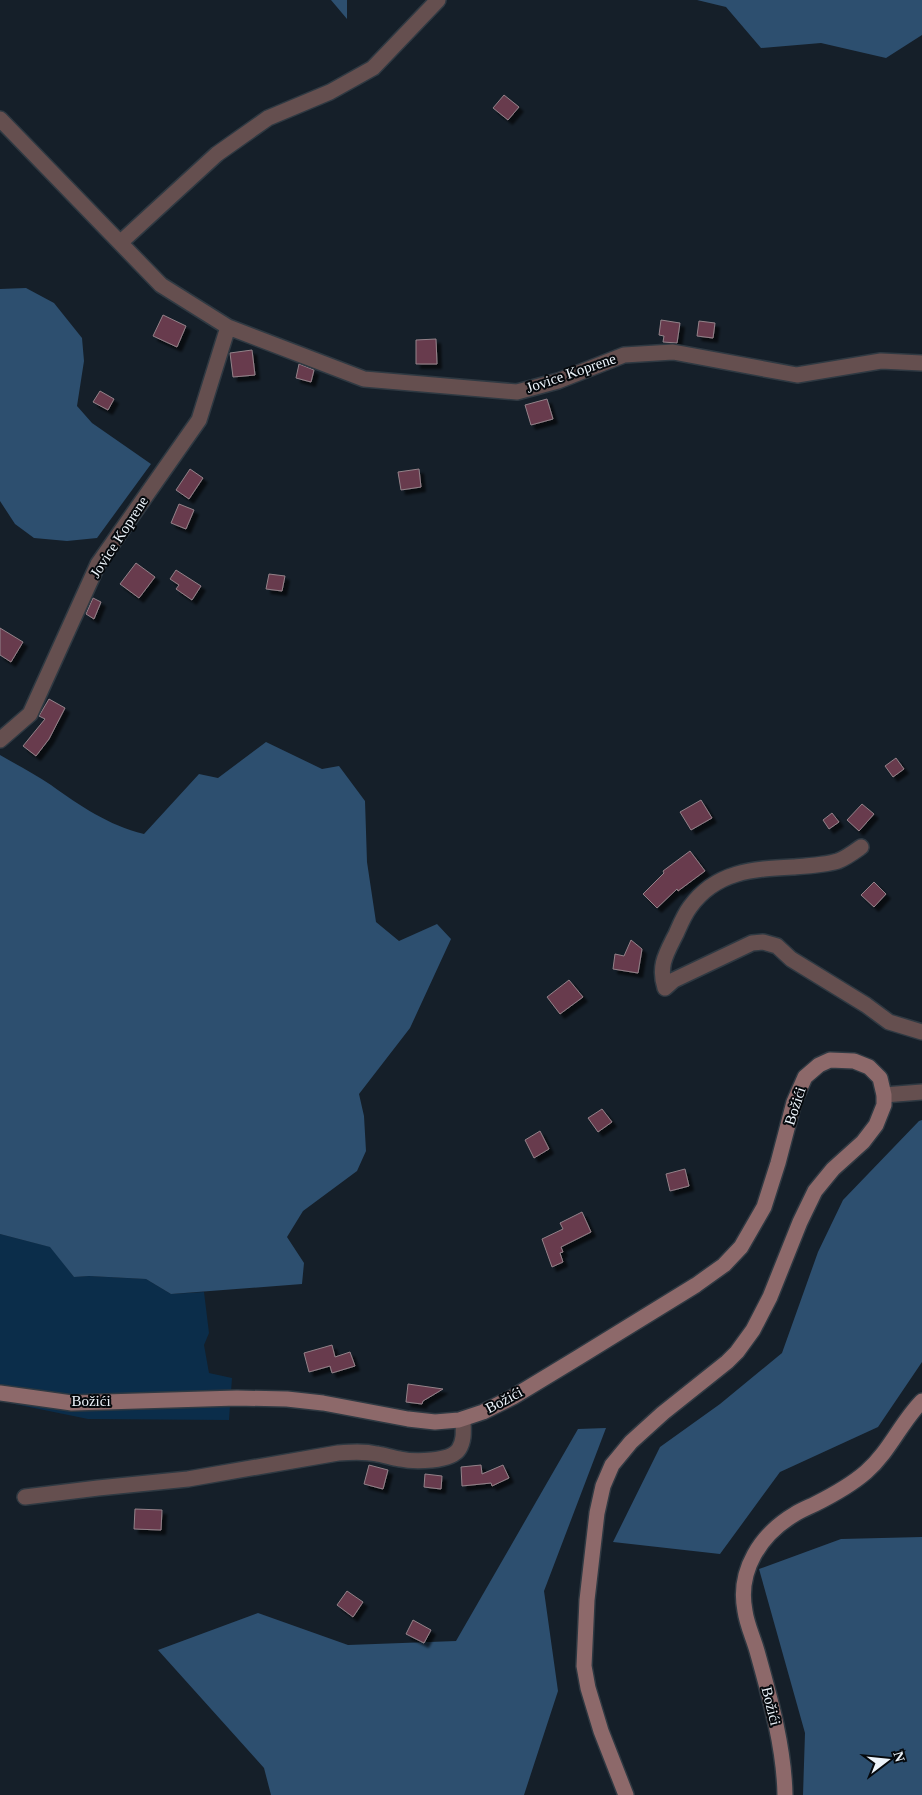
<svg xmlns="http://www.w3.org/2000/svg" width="922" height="1795" font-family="Georgia,serif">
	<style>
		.green { fill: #0b2d4a }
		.forest { fill: #2d4f6f }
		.building { fill: #673b4e; stroke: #948289; filter: url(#shadow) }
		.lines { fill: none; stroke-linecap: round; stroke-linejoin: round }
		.minor-casing { stroke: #2f3942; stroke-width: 18 }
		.secondary-casing { stroke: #2f3942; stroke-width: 18 }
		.minor { stroke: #654f4f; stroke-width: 15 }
		.secondary { stroke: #8d696a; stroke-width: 15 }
		.labels { text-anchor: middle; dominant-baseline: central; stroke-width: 4; stroke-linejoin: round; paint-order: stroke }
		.street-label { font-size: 15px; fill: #edf4fb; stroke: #05090d }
	</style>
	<defs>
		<filter id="shadow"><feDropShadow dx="4.5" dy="4.5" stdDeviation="1" flood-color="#0009"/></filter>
	</defs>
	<rect width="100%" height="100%" fill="#151f29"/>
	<path class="green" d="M0,1234L51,1247L74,1277L89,1276L146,1279L171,1294L204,1292L209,1333L204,1345L209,1373L232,1378L229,1420L88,1419L0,1401Z"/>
	<path class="forest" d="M331,0H347V19Z
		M697,0H922V35L886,58L821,43L761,48L726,7Z
		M26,288L54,303L82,338L84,361L77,406L92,423L151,464L97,538L67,541L34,538L15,524L0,501V289Z
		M266,742L322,769L339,766L365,801L367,862L376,922L399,941L437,924L451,939L410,1028L359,1094L364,1116L366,1151L357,1171L303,1211L287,1237L304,1263L302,1284L171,1294L146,1279L89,1276L74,1277L50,1247L0,1234V755C17,765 35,774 51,785C80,806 108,825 144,834L199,774L218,778Z
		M922,1120V1362L878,1427L780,1472L720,1554L613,1542L660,1447L720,1404L782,1353L818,1252L843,1200L919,1121Z
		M606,1428L544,1591L558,1691L524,1795H271L264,1768L158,1650L258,1613L348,1645L456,1641L578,1429Z
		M922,1537V1795H803L805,1733L759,1569L841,1539Z"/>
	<path class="building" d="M504,95L519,107L508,120L493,108Z
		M163,315L186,326L177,347L153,336Z
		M661,320L680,323L677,343L663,342L664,336L659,335Z
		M699,321L715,323L713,338L697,336Z
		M436,339L437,364H416V340Z
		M252,350L255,375L233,377L230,353Z
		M299,364L314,370L311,382L296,378Z
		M100,391L114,399L108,410L93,402Z
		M547,399L553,419L531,425L525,405Z
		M190,469L203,478L189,499L176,490Z
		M419,469L421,487L401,490L398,472Z
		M179,504L194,510L186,529L171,523Z
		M136,563L155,577L139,598L120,584Z
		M176,570L201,586L192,600L176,589L179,585L170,579Z
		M269,574L285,576L282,591L266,589Z
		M93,598L101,602L94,619L86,614Z
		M0,628L23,642L11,662L0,655Z
		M49,699L65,708L49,739L36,756L23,746L45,719L39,716Z
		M896,758L904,769L893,777L885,766Z
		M701,800L712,818L691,830L680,812Z
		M862,804L874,814L859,831L847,820Z
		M832,813L839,822L829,829L823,820Z
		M690,851L705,871L678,891L677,889L657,908L643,894L664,873L663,871Z
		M874,882L886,894L874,907L861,895Z
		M631,940L642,949L638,973L613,969L615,954L624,956Z
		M569,980L583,997L560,1014L547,997Z
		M602,1109L612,1122L598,1132L588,1118Z
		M540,1131L549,1149L534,1158L525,1140Z
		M685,1169L689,1186L670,1191L666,1174Z
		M582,1212L591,1232L561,1247L563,1252L560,1253L563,1262L552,1267L542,1239L563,1229L560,1223Z
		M332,1345L335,1357L350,1352L355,1366L332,1373L330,1366L309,1372L304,1353Z
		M408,1384L443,1389L423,1401L422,1404L406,1402Z
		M369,1465L388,1470L383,1489L364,1484Z
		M481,1465L482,1474L503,1465L509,1478L492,1486L491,1483L462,1486L461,1467Z
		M425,1474L442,1476L441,1489L424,1487Z
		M135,1509L162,1510L161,1530L134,1529Z
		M347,1591L363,1602L353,1617L337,1605Z
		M413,1620L431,1630L424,1643L406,1634Z"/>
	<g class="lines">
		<defs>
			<path id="minor" d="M0,119L161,285L228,327L364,379L517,392L558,381L624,355L673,352L797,375L881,361L922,363
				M121,242L217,154L268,118L330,92L373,68L438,0
				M0,740L30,714L98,564L199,420L228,327
				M861,847C854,852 846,858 838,861C825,865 807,866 793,867C753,869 716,871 690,907C684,915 680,925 676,934C666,954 658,966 665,988L674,980L752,943L763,942L777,946L791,959L866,1005L889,1022L922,1032
				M884,1095L922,1092
				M25,1497L98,1488L188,1479L338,1453C351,1452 364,1451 377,1454C385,1455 392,1458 400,1459C414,1462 451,1462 459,1449C465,1439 463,1429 463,1419"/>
			<path id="secondary" d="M0,1393L72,1403L237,1398L287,1399L323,1403L408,1419L435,1422L459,1420L483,1412L513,1397L579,1357L696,1285L724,1265L741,1247L764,1207L778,1163L794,1102L805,1077L819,1065L830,1060L854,1061L869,1067L880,1078L884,1095V1105L876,1125L863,1142L833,1169L815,1191L800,1222L770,1297L753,1330L737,1352L727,1362L663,1413L631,1442L612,1465L603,1486L597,1513L587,1600L584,1666L588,1688L601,1731L626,1795
				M785,1795C784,1746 770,1698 757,1651C753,1637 747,1625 745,1611C737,1570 761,1534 795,1514C801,1510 809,1507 815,1504C833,1495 851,1485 866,1472C890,1451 901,1422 922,1401"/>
		</defs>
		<use href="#minor" class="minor-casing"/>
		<use href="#secondary" class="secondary-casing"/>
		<use href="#minor" class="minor"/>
		<use href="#secondary" class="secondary"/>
	</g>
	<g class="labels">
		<g class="street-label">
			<text transform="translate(571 373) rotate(-19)">Jovice Koprene</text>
			<text transform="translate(119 537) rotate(-57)">Jovice Koprene</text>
			<text transform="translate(795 1106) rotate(-72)">Božići</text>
			<text transform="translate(504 1400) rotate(-28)">Božići</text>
			<text x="91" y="1401">Božići</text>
			<text transform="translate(771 1706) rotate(76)">Božići</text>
		</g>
	</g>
	<g transform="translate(887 1760) rotate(74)" stroke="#05090d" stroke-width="4" paint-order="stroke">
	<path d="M0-4L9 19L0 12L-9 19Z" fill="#edf4fb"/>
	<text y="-8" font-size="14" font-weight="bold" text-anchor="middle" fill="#edf4fb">N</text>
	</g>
</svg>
